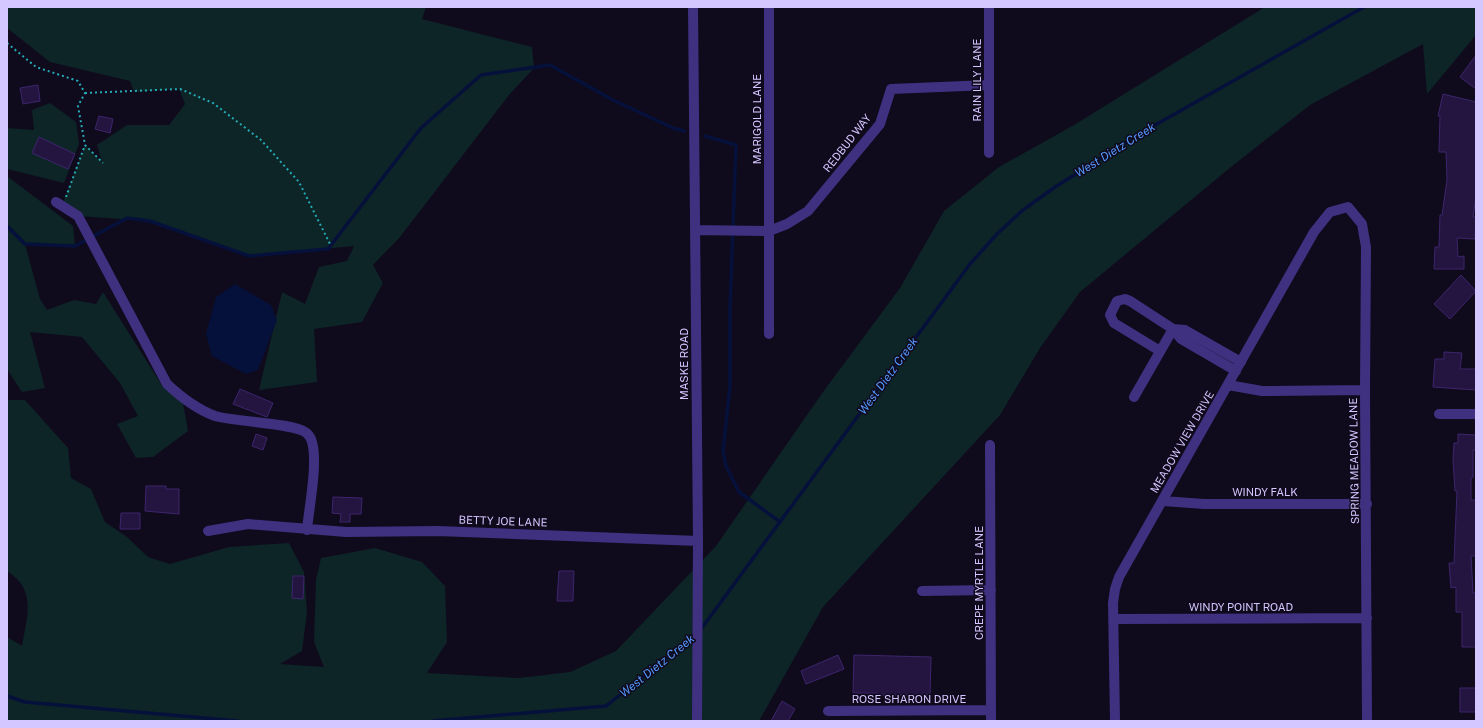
<svg xmlns="http://www.w3.org/2000/svg" width="1483" height="728" font-family="'Public Sans',sans-serif">
	<style>
		.green { fill: #0d2527 }
		.water { fill: #05113b }
		.lines { fill: none; stroke-linecap: round; stroke-linejoin: round }
		.stream { stroke: #05113b; stroke-width: 3.5 }
		.building { fill: #23153f; stroke: #3d256d }
		.path { stroke: #24abb5; stroke-width: 2; stroke-dasharray: 2 3; stroke-linecap: butt }
		.minor { stroke: #3f3180; stroke-width: 10 }
		.labels { text-anchor: middle; dominant-baseline: central; stroke-width: 3; stroke-linejoin: round; paint-order: stroke }
		.street-label { font-size: 11px; fill: #d4c6ff; stroke: #100a1d }
		.water-label { font-size: 12px; font-style: italic; fill: #5499ff; stroke: #100a1d }
	</style>
	<rect width="100%" height="100%" fill="#100a1d"/>
	<path class="green" d="M7,7H426L422,19L532,47L534,68L509,95L400,237L373,265L383,283L362,322L314,329L317,382L259,390L282,292L305,304L319,267L347,261L354,246L249,256L150,221L78,216L62,205L85,145L102,162L97,145L127,125H169L185,104L179,89L134,92L130,81L50,62L7,28Z
		M1265,7H1476V35L1427,94L1423,44L1310,105L1231,167L1080,292L1040,348L1000,415L823,607L759,721H7V637L22,646C27,616 37,590 7,571V400H25L68,448L71,478L91,489L105,522L127,537L148,557L170,564L229,547L289,543L304,572L307,612L302,651L280,664L324,667L314,642L316,580L321,558L375,548L422,562L445,586L447,642L427,673L519,678L570,672L616,651L716,546L823,392L900,288L944,211L999,167L1074,125Z
		M50,103L76,122L79,144L64,183L7,169V128L34,130L32,110Z
		M7,176L73,226L75,246L25,244L40,299L47,310L74,300L96,304L103,292L163,387L183,403L188,431L153,457L136,458L117,424L138,416L120,383L82,337L30,332L45,388L22,392L7,369Z"/>
	<path class="water" d="M235,284L271,305L277,320L258,370L246,374L212,356L206,334L216,297Z"/>
	<g class="lines">
		<path class="stream" d="M705,136L736,145L730,308V386L723,451L726,466L739,492L780,522
			M7,226L25,244L75,246L127,218L150,221L249,256L328,249L421,128L481,75L550,65L613,100L673,128L684,131
			M701,629L970,264L997,234L1023,210L1055,187L1148,129L1364,7
			M7,696L25,702L238,721
			M432,721L606,706L696,635"/>
	</g>
	<path class="building" d="M1476,55V89L1460,77Z
		M38,85L40,101L23,104L20,88Z
		M1443,94L1476,102V196L1473,217H1476L1475,239L1457,238L1458,257L1464,256V269H1434L1435,247H1439L1440,215H1442L1447,180L1446,152H1439L1440,116H1438Z
		M99,116L113,119L110,133L95,129Z
		M39,137L75,154L68,169L32,153Z
		M1461,275L1476,291L1450,319L1434,304Z
		M1444,352L1462,353L1460,369H1476V390L1433,387L1435,359H1444Z
		M240,389L273,403L267,417L233,404Z
		M256,434L267,438L263,450L252,446Z
		M1458,434L1476,435V450H1473V477L1471,478V500H1476V556H1471L1473,593H1476V647H1462V612H1456V587L1451,588L1449,563H1454L1457,491H1455L1453,459L1454,443H1458Z
		M146,486H166V489H179V514L145,511Z
		M333,497L362,498L361,514H350V522H340L341,514L332,513Z
		M121,513H140V529H120Z
		M559,571H574L573,601H557Z
		M293,576H304L303,599L292,598Z
		M838,655L844,669L806,684L801,671Z
		M854,655L931,657L930,695H877V693H853Z
		M1460,688H1476V712H1460Z
		M782,701L795,709L788,721H771Z"/>
	<g class="lines">
		<path class="path" d="M7,43L36,67L78,81L85,93L78,106L85,145L103,163
			M85,93L180,89L213,103L261,140L299,182L331,246
			M66,197L85,145"/>
		<path class="minor" d="M693,7L698,541L697,721
			M769,7V334
			M989,7V153
			M56,202L78,216L167,384C182,398 196,409 215,416C236,422 292,423 305,432C307,433 310,437 311,439C319,459 309,507 307,530
			M695,230L769,231L787,224L808,211L880,124L891,89L989,85
			M1173,329L1185,330L1241,362
			M1160,351L1114,323L1110,315L1117,301L1125,299L1130,301L1173,329L1181,339L1236,371
			M1228,385L1262,391L1365,390
			M1134,397L1173,329
			M1439,414H1476
			M990,445L991,721
			M1163,501L1204,504H1367
			M208,531L248,524L346,532L438,531L698,541
			M922,591L991,590
			M1114,619L1367,618
			M828,711L991,710
			M1115,721L1113,603L1115,589L1119,577L1314,232L1330,212L1348,207L1362,224L1366,247L1365,390L1367,721"/>
	</g>
	<g class="labels">
		<g class="street-label">
			<text transform="translate(977 80) rotate(-90)">RAIN LILY LANE</text>
			<text transform="translate(757 119) rotate(-90)">MARIGOLD LANE</text>
			<text transform="translate(847 143) rotate(-52)">REDBUD WAY</text>
			<text transform="translate(684 364) rotate(-90)">MASKE ROAD</text>
			<text transform="translate(1182 442) rotate(-60)">MEADOW VIEW DRIVE</text>
			<text transform="translate(1354 461) rotate(-91)">SPRING MEADOW LANE</text>
			<text x="1265" y="492">WINDY FALK</text>
			<text transform="translate(503 521) rotate(2)">BETTY JOE LANE</text>
			<text transform="translate(979 583) rotate(-90)">CREPE MYRTLE LANE</text>
			<text x="1241" y="607">WINDY POINT ROAD</text>
			<text x="909" y="699">ROSE SHARON DRIVE</text>
		</g>
		<g class="water-label">
			<text transform="translate(1115 150) rotate(-32)">West Dietz Creek</text>
			<text transform="translate(888 376) rotate(-54)">West Dietz Creek</text>
			<text transform="translate(657 666) rotate(-39)">West Dietz Creek</text>
		</g>
	</g>
	<rect width="1483" height="728" fill="none" stroke="#d4c6ff" stroke-width="16"/>
</svg>
